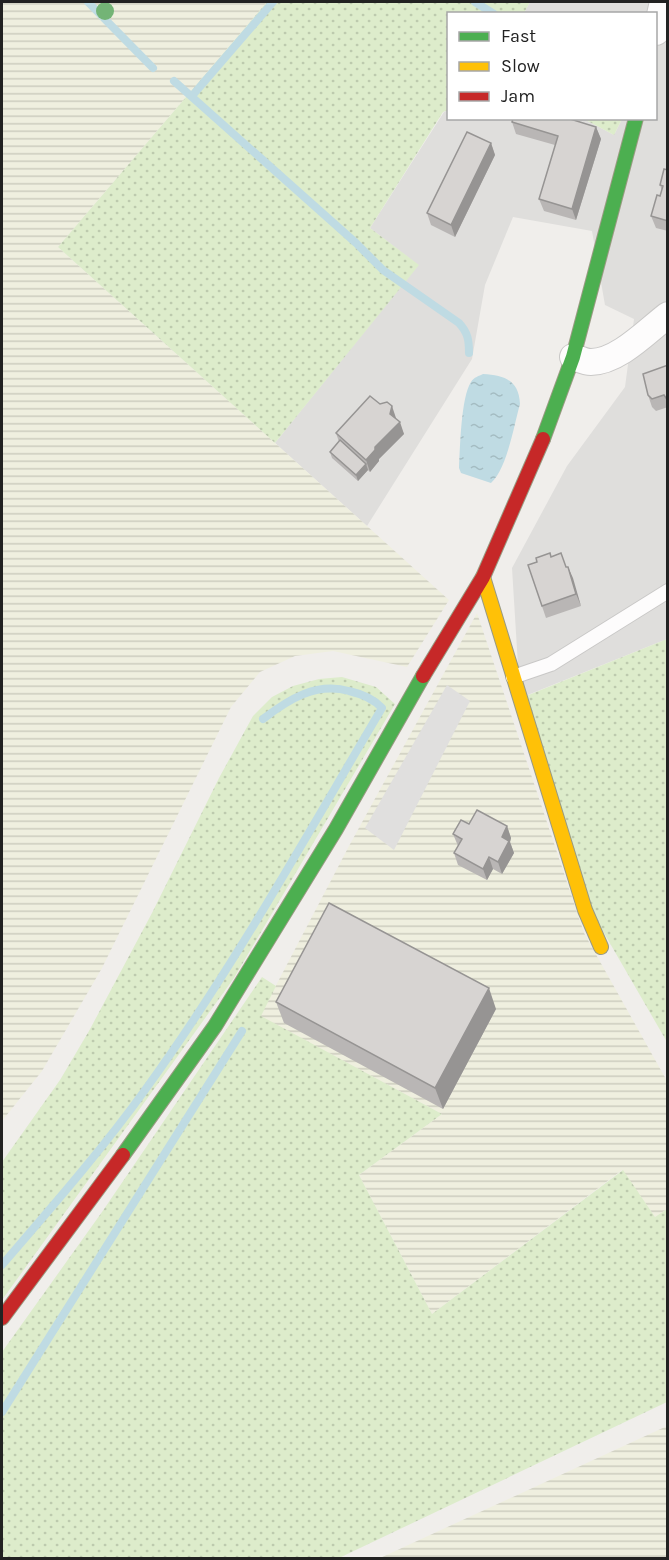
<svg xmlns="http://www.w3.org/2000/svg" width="669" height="1560" font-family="Karla,sans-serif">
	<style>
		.residential { fill: #dfdedc }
		.farmland { fill: url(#farmland-rules) }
		.grass { fill: url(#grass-dots) }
		.parking { fill: #e0dfde }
		.water { fill: url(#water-ripples) }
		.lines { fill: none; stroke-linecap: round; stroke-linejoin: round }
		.stream { stroke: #bfdbe3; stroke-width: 8 }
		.lane-casing { stroke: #c9c8c7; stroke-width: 16 }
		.street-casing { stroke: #c9c8c7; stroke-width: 28 }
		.fast-casing { stroke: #999a82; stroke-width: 16 }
		.slow-casing { stroke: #999a82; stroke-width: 16 }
		.jam-casing { stroke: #999a82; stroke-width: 16 }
		.lane { stroke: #fdfcfc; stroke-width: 14 }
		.street { stroke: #fdfcfc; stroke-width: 26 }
		.fast { stroke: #4caf50; stroke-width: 14 }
		.slow { stroke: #ffc107; stroke-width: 14 }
		.jam { stroke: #c62828; stroke-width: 14 }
		.tree { fill: #73b476 }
		.wall { fill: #b9b6b5 }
		.shaded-wall { fill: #969493 }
		.building { fill: #d7d4d2; stroke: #969493; stroke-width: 1.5 }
	</style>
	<defs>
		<pattern id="farmland-rules" width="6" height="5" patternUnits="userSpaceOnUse" patternTransform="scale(1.5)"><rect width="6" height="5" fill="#efefdf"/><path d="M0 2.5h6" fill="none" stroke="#cdcdbf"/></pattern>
		<pattern id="grass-dots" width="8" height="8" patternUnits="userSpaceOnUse" patternTransform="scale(1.5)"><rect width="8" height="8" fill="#ddeccb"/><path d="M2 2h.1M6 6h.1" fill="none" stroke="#bdcaae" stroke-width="1.8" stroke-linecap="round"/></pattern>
		<pattern id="water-ripples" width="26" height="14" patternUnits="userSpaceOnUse" patternTransform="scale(1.5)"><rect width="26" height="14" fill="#bfdbe3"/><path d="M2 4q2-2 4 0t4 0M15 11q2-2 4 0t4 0" fill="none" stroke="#a4bcc2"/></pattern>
	</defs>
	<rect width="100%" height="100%" fill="#f0eeeb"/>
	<path class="residential" d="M530,2H667V639L520,698L512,568L567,466L625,387L634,319L605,305L592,231L513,217L485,285L472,359L367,526L275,443L418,265L370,228L444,112L448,110V118L584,119L614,135L622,119L656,118V14L524,13Z"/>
	<path class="farmland" d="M2,2H267L58,247L449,600L407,667L333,651L295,656L260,672L231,707L102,968L42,1071L2,1121Z
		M477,613L584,933L667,1081V1209L655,1217L622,1170L432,1314L359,1175L442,1114L260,1016L349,846Z
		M667,1426V1558H380Z"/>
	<path class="grass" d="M267,2H530L524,13L448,14V110L443,112L370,228L419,265L275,443L58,247Z
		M584,119H622L614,135Z
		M667,639V1042L593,914L526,696Z
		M342,677L376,687L395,704L234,978L2,1300V1162L60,1080L89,1031L152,913L219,778L253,716L272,697L293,686L319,679Z
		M262,977L276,986L261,1016L442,1114L359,1175L432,1314L623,1170L655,1217L667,1209V1402L339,1558H2V1352L102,1212Z"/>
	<path class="parking" d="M447,685L470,701L394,850L365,828Z"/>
	<path class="water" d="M483,374C505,375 519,381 520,404C514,425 507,469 491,483L461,473L459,468C460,448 461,397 471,382C474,377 479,376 483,374Z"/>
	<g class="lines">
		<path class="stream" d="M88,2L153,68
			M475,2L494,14
			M174,81L356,243L383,270L459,323C468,333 469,340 469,353
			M192,96L273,2
			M2,1265C51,1208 101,1151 145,1090C233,969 306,836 382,708C373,698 362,694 349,691C316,682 289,699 263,719
			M2,1412L242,1031"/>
		<defs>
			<path id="lane" d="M513,677L551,664L668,591"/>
			<path id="street" d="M656,32L663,2
				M573,357C579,359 585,362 591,362C618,362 647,331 668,315"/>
			<path id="fast" d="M543,439L573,357L636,118
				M123,1155L215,1026L336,829L423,676"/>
			<path id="slow" d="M483,577L585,910L601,947"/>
			<path id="jam" d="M423,676L483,577L543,439
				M2,1318L123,1155"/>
		</defs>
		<use href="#lane" class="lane-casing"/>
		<use href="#street" class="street-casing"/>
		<use href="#fast" class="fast-casing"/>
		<use href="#slow" class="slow-casing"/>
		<use href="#jam" class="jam-casing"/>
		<use href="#lane" class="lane"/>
		<use href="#street" class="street"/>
		<use href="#fast" class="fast"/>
		<use href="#slow" class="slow"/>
		<use href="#jam" class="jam"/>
	</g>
	<circle class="tree" cx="105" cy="11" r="9"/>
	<path class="wall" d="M512,122L596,127L601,139L576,220L544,211L539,199L555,145L516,134Z
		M491,143L495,155L455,237L431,225L427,213Z
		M668,170V231L656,228L651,216L660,196L662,191L660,185Z
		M668,365V407L656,411L652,407L648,395Z
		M396,418L404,434L379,459V461L370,472L368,470L358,481L332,458L330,452L339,442L336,433Z
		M551,557L566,567H568L581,606L546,618L528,565Z
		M469,824L507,826L511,838L510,842L514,853L502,874L493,869L487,880L458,865L454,853L458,846L453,834Z
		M276,1002L496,1009L443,1109L284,1023Z"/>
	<path class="shaded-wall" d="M596,127L601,139L576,220L572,209Z
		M491,143L495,155L455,237L451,225Z
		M392,406L396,418L394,425L390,414Z
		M400,422L404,434L379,459V461L370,472L366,460L375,447Z
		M366,464L368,470L358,481L356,475Z
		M568,567L573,578L581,606L576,594Z
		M507,826L511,838L510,842L514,853L502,874L498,862L502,837Z
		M489,857L493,869L487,880L483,869Z
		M489,988L496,1009L443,1109L435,1088Z"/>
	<path class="building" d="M513,118H567L596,127L572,209L539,199L558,136L512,122Z
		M467,132L491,143L451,225L427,213Z
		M664,169L668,170V221L651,216L657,195L660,196L663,186L660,185Z
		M668,365V401L664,395L652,399L648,395L643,374Z
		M370,396L380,404L387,402L392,406L390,414L400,422L375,447V450L366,460L336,433Z
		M340,440L366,464L356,475L330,452Z
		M550,553L551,557L561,553L566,567H568L576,594L542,606L528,565L537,562L536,558Z
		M477,810L507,826L502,837L509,841L498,862L489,857L483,869L454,853L462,839L453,834L461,820L469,824Z
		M329,903L489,988L435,1088L276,1002Z"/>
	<rect width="669" height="1560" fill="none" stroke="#222222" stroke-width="6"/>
	<rect x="447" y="12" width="210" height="108" fill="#ffffff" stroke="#a7a7a7" stroke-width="1.5"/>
	<rect x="459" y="32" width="30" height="9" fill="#4caf50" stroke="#a7a7a7" stroke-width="1.5"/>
	<text x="501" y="42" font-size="18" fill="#222222">Fast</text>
	<rect x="459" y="62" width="30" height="9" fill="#ffc107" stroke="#a7a7a7" stroke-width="1.5"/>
	<text x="501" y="72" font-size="18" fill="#222222">Slow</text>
	<rect x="459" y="92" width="30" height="9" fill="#c62828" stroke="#a7a7a7" stroke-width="1.5"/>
	<text x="501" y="102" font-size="18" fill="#222222">Jam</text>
</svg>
